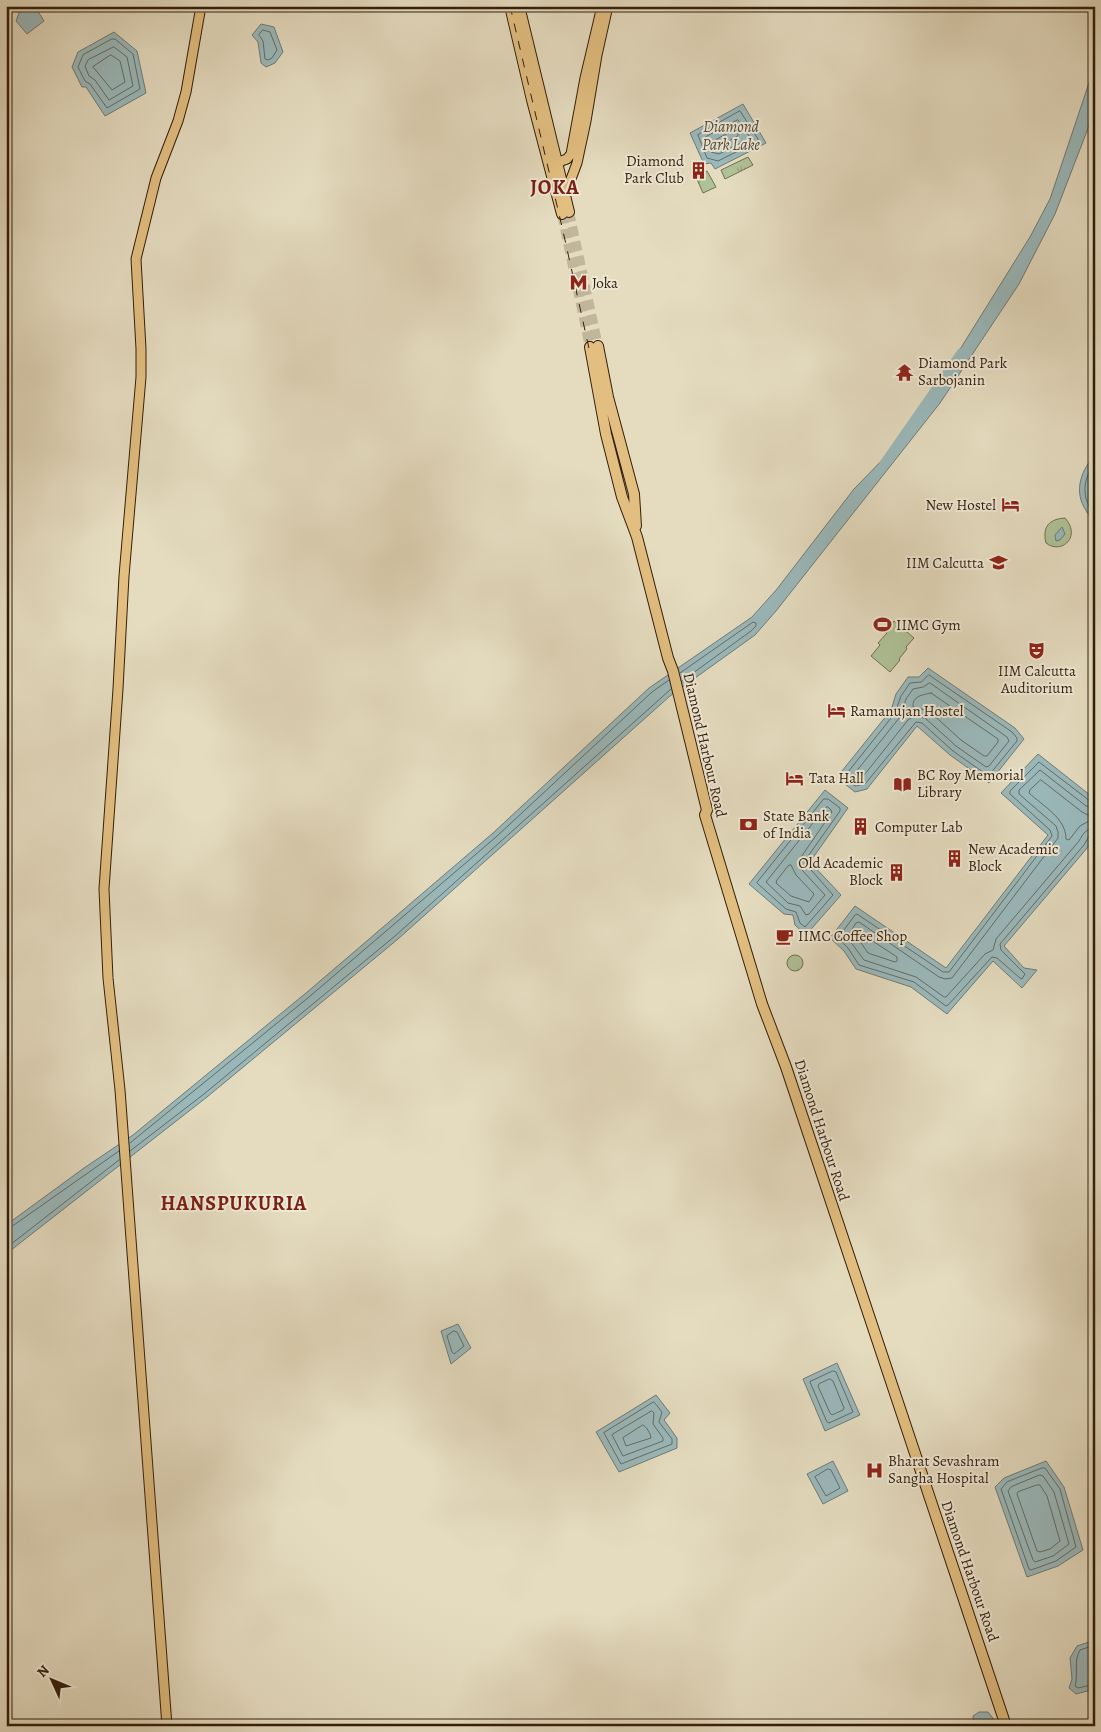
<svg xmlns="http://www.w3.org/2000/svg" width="1101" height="1732" font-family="Alegreya,serif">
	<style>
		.grass { fill: url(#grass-tufts); stroke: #717050 }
		.garden { fill: #afc297; stroke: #717050 }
		.water { fill: #9ab9bc; stroke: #717b75 }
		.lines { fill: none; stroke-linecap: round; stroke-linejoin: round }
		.shore { stroke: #666c63; stroke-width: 1 }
		.canal { stroke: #9ab9bc; stroke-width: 5 }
		.highway-tunnel { stroke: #c1b69c; stroke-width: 10; stroke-dasharray: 10 5; stroke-linecap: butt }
		.major-casing { stroke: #331e0a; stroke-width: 11 }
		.highway-casing { stroke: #331e0a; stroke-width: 12 }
		.major { stroke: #e2be80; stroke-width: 9 }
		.highway { stroke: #e2be80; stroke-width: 10 }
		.rail { stroke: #331e0a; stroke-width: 1; stroke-dasharray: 9 9; stroke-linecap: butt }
		.labels { text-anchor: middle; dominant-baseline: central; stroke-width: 4; stroke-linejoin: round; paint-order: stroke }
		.poi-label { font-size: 15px; fill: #331e0a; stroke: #eee8d6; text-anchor: start }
		.street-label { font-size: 15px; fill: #331e0a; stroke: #eee8d6 }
		.water-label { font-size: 16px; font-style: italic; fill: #524c3f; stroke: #eee8d6 }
		.district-label { font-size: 20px; font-weight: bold; letter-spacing: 1px; fill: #7a1f14; stroke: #eee8d6 }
	</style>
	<defs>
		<pattern id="grass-tufts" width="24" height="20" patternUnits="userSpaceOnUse" patternTransform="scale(1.25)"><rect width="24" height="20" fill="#afc297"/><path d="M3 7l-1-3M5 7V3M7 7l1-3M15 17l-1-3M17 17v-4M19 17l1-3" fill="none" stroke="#97a681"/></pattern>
	</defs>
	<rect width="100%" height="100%" fill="#e5dcc0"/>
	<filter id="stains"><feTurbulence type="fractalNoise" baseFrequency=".004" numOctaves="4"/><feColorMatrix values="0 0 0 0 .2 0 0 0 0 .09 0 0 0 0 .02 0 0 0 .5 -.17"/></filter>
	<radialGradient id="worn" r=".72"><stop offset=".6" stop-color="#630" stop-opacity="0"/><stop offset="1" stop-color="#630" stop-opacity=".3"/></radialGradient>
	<path class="grass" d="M748,157L753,165L725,179L721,170Z
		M707,171L716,187L703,193L696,177Z
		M787 963a8 8 0 1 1 16 0a8 8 0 1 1-16 0Z"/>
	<path class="garden" d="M1065,518C1082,537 1061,555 1046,543C1042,527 1049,519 1065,518Z
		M894,621L914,638L906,647L907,649L899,659L900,660L890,672L871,656L880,645L878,643L887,633L885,632Z"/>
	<path class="water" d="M29,7L36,8L44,21L27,34L16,21L19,13Z
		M261,24L274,27L283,52L275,63L266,67L261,63L258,42L252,35Z
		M114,32L137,51L146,93L105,116L86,87H82L72,67L78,52Z
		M1095,65V106L1087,131L1055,214L1019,284L940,403L776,611L755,635L670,696L398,939L207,1097L6,1254V1225L84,1168L133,1135L306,993L493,833L649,688L752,617L777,589L854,489L891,451L934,391L1030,237L1050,199Z
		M743,104L766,143L715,169L711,163L704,164L690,133Z
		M1095,455V518H1094C1088,516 1087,512 1084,507C1074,489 1082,469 1095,455Z
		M1062,527L1065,534L1060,540L1056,541L1055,535Z
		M928,668L1015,728L1024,739L989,783L950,755L917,726L867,789L855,792L845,784L842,771L891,710L896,694L908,677H919Z
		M1038,754L1095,799V835L1088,847L1004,946L1024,968L1037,970L1022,988L993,961L947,1014L911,987L856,969L844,951L830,938L855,906L946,968L1048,835L1001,793Z
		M825,790L848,808L810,862L841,895L806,935L795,925L793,915L784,914L749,884Z
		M458,1324L471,1348L451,1364L441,1331Z
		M837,1363L860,1415L825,1431L803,1379Z
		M656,1395L670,1413L664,1420L677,1438V1448L619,1472L596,1432Z
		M833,1461L848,1491L823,1504L807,1474Z
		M1046,1461L1064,1487L1083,1550L1058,1566L1027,1577L995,1487L1004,1478Z
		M1095,1640V1688L1091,1690L1076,1694L1069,1688L1072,1679L1070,1658L1077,1646Z
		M979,1712H988L999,1726H974L973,1716Z"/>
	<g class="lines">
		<path class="shore" d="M263,30L270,32L277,50L272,58L268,60L265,59L263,41L259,35Z
			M112,39H115L133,54L140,89L107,108L90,84L85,81L78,67L83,55Z
			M114,47L127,57L133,86L109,100L95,80L89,76L85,66L88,60Z
			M111,55L120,61L125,82L112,90L93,67Z
			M740,111L758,139V141L718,161L707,158L698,135Z
			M738,120L749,136V139L719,154L711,152L706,137Z
			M734,130L738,133V136L719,146L716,145V140Z
			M1095,463C1083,477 1080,500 1095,513
			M680,673L753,622L756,623V626L751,631L682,681
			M929,675L1012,732L1017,738V741L990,774L987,775L953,751L922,723L916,722L865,784L855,786L849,781L848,772L895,713L901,696L910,683L921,682Z
			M930,683L1007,737L1009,741L989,766L986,767L956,746L925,718L914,716L908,720L861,779H857L855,773L900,717L906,699L913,689L923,687Z
			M931,693L998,739V742L987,756H984L961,740L929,711L913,707C912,696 922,695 931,693Z
			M1041,780L1082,812L1092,817L1091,820L1080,826L1069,840L1066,839C1066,818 1043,806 1029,793L1030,790Z
			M824,799H828L840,808V811L806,859L805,863L833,895L805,927L800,923L796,912L786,909L757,883Z
			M1095,802L1090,801L1039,762L1010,791V794L1050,830L1052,836L949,972H943L857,914L855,915L838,938L848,948L859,965L914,982L946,1006L948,1005L992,957L997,958L1020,978L1022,979L1025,974L1001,950L1000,944L1084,845L1089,836L1095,834
			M828,807L831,810L832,812L799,860L801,869L825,895L809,914L806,915L800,906L788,903L766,882L825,808Z
			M1095,808L1086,806L1040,770L1019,790V794L1056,826L1058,832V838L952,978L945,979L939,977L859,922L856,923L847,937L864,960L916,977L944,997H946L985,954L993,950L996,939L1079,841C1083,834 1086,828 1095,828
			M791,865L796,875L814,894L809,902L791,896L776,883L777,880L788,866Z
			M859,932L897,957V961L895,962L868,953L857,937Z
			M130,1143L309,997L496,837L652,692L669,680
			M130,1151L204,1094L395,936L671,689
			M6,1228L11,1227L119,1151
			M6,1248L119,1160
			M454,1331L457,1332L464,1346L454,1354L452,1352L447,1336Z
			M833,1371L836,1372L853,1412L829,1423L827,1422L810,1382Z
			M830,1379L833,1381L844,1408L843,1410L832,1415L830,1413L818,1386L819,1384Z
			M654,1402L662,1412L659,1422L672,1439V1444L621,1464L604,1433Z
			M652,1411L654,1413L653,1424L663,1438V1441L623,1456L612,1435Z
			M643,1425C646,1426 651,1434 651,1438L626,1446L623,1438Z
			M1042,1468H1045L1060,1489L1076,1547L1056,1561L1031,1570L1029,1569L1001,1489L1007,1482Z
			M828,1469L831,1470L840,1488L826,1496L815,1477Z
			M1040,1475L1043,1476L1054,1492L1069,1544L1053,1556L1035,1562L1033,1560L1008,1491L1011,1487Z
			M1037,1485H1040L1047,1496L1060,1541L1050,1549L1040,1552L1037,1551L1017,1494L1018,1492Z
			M1095,1645L1080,1650C1073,1662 1079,1673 1075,1686L1078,1688L1095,1684"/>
		<path class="canal" d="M882,463L960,351"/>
		<path class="highway-tunnel" d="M569,212L598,346
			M562,214L590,347"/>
		<defs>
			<path id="major" d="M550,165L567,159L571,154L585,78L602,6
				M563,197L565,195L577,163L586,121L597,55L608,6
				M167,1726L120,1090L108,978L104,889L118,689L124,576L141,377V349L136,259L156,178L178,121L186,92L201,6"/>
			<path id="highway" d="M510,6L532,100L562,214
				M519,6L569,212
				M598,346L608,397L634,494L636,526
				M590,347L606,434L622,497L637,537L668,658L673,671L707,810L705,815L762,1004L786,1067L1006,1726"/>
		</defs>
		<use href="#major" class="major-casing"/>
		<use href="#highway" class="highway-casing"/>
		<use href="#major" class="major"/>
		<use href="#highway" class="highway"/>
		<path class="rail" d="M510,6L563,231L590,353"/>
	</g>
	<defs>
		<symbol id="building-bare" viewBox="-9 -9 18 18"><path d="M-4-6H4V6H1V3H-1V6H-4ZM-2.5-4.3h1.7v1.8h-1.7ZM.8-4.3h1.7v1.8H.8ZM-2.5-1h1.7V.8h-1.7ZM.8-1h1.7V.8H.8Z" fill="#8f2418" stroke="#eee8d6" stroke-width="2.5" paint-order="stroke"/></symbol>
		<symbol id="metro-bare" viewBox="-9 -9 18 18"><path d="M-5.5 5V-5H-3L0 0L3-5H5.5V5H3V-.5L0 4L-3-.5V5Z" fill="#8f2418" stroke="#eee8d6" stroke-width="2.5" paint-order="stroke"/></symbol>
		<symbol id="temple-bare" viewBox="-9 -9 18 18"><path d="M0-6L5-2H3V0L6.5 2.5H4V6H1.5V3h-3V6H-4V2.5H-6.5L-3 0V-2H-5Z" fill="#8f2418" stroke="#eee8d6" stroke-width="2.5" paint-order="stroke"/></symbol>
		<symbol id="hotel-bare" viewBox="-9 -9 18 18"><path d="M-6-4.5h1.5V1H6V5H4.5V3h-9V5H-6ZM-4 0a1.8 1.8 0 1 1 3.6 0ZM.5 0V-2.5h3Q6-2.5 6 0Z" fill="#8f2418" stroke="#eee8d6" stroke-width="2.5" paint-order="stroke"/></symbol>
		<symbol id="university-bare" viewBox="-9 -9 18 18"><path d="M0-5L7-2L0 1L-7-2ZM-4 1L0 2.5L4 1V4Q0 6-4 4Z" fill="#8f2418" stroke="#eee8d6" stroke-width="2.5" paint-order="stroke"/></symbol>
		<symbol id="stadium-bare" viewBox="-9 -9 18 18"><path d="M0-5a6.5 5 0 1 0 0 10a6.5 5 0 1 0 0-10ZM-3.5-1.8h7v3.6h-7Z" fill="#8f2418" stroke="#eee8d6" stroke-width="2.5" paint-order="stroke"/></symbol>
		<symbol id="theatre-bare" viewBox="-9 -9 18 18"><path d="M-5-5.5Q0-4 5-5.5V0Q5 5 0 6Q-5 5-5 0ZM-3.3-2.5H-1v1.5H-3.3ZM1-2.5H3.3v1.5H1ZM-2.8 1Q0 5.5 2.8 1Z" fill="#8f2418" stroke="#eee8d6" stroke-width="2.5" paint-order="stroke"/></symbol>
		<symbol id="library-bare" viewBox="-9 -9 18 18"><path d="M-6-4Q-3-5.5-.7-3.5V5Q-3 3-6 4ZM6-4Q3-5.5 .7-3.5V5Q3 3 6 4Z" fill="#8f2418" stroke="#eee8d6" stroke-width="2.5" paint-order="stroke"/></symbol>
		<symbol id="bank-bare" viewBox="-9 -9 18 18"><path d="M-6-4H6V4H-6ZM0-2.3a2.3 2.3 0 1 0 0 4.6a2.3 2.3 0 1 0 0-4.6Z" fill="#8f2418" stroke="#eee8d6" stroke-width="2.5" paint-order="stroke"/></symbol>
		<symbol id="cafe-bare" viewBox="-9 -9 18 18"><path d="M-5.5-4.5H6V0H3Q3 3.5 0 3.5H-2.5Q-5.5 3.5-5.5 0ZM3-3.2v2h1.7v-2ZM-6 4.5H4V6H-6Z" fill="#8f2418" stroke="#eee8d6" stroke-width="2.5" paint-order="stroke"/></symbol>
		<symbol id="hospital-bare" viewBox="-9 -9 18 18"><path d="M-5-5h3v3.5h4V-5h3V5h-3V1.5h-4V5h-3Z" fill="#8f2418" stroke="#eee8d6" stroke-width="2.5" paint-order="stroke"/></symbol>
	</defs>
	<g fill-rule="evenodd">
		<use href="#building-bare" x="686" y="158" width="25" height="25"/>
		<use href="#metro-bare" x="566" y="270" width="25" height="25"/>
		<use href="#temple-bare" x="892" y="360" width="25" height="25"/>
		<use href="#hotel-bare" x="998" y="492" width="25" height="25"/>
		<use href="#university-bare" x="986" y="550" width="25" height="25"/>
		<use href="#stadium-bare" x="870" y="612" width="25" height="25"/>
		<use href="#theatre-bare" x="1024" y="638" width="25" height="25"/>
		<use href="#hotel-bare" x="824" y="698" width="25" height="25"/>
		<use href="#hotel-bare" x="782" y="766" width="25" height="25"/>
		<use href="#library-bare" x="890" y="772" width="25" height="25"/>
		<use href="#bank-bare" x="736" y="812" width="25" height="25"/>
		<use href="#building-bare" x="848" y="814" width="25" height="25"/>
		<use href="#building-bare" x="942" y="846" width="25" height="25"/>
		<use href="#building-bare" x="884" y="860" width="25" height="25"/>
		<use href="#cafe-bare" x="772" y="924" width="25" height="25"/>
		<use href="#hospital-bare" x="862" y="1458" width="25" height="25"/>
	</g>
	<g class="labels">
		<g class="poi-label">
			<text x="684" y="161" text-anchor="end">Diamond<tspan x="684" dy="17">Park Club</tspan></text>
			<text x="592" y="283">Joka</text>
			<text x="918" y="363">Diamond Park<tspan x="918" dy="17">Sarbojanin</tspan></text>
			<text x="996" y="505" text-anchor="end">New Hostel</text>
			<text x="984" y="563" text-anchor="end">IIM Calcutta</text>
			<text x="896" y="625">IIMC Gym</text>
			<text x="1037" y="671" text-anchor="middle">IIM Calcutta<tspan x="1037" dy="17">Auditorium</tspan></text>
			<text x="850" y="711">Ramanujan Hostel</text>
			<text x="917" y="775">BC Roy Memorial<tspan x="917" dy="17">Library</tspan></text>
			<text x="809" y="778">Tata Hall</text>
			<text x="763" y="816">State Bank<tspan x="763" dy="17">of India</tspan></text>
			<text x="875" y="827">Computer Lab</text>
			<text x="968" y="849">New Academic<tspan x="968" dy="17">Block</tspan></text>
			<text x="883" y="863" text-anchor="end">Old Academic<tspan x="883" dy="17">Block</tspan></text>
			<text x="798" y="936">IIMC Coffee Shop</text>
			<text x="888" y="1461">Bharat Sevashram<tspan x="888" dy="17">Sangha Hospital</tspan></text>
		</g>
		<g class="street-label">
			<text transform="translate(705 745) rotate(77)">Diamond Harbour Road</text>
			<text transform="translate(822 1130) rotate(72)">Diamond Harbour Road</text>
			<text transform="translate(970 1571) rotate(71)">Diamond Harbour Road</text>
		</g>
		<g class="water-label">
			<text x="731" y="127">Diamond<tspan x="731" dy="18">Park Lake</tspan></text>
		</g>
		<g class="district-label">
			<text x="555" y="187">JOKA</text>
			<text x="234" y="1203">HANSPUKURIA</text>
		</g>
	</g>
	<rect width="1101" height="1732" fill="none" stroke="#e5dcc0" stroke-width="25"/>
	<rect x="8" y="8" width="1086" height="1717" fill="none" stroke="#331e0a" stroke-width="2.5"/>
	<rect x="12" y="12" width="1076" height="1707" fill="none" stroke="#331e0a"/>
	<g transform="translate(52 1680) rotate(314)" stroke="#eee8d6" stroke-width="4" paint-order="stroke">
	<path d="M0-4L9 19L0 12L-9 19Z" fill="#331e0a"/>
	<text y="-8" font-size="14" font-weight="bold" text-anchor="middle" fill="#331e0a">N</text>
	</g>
	<rect width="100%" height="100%" filter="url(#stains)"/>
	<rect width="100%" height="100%" fill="url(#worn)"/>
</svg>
